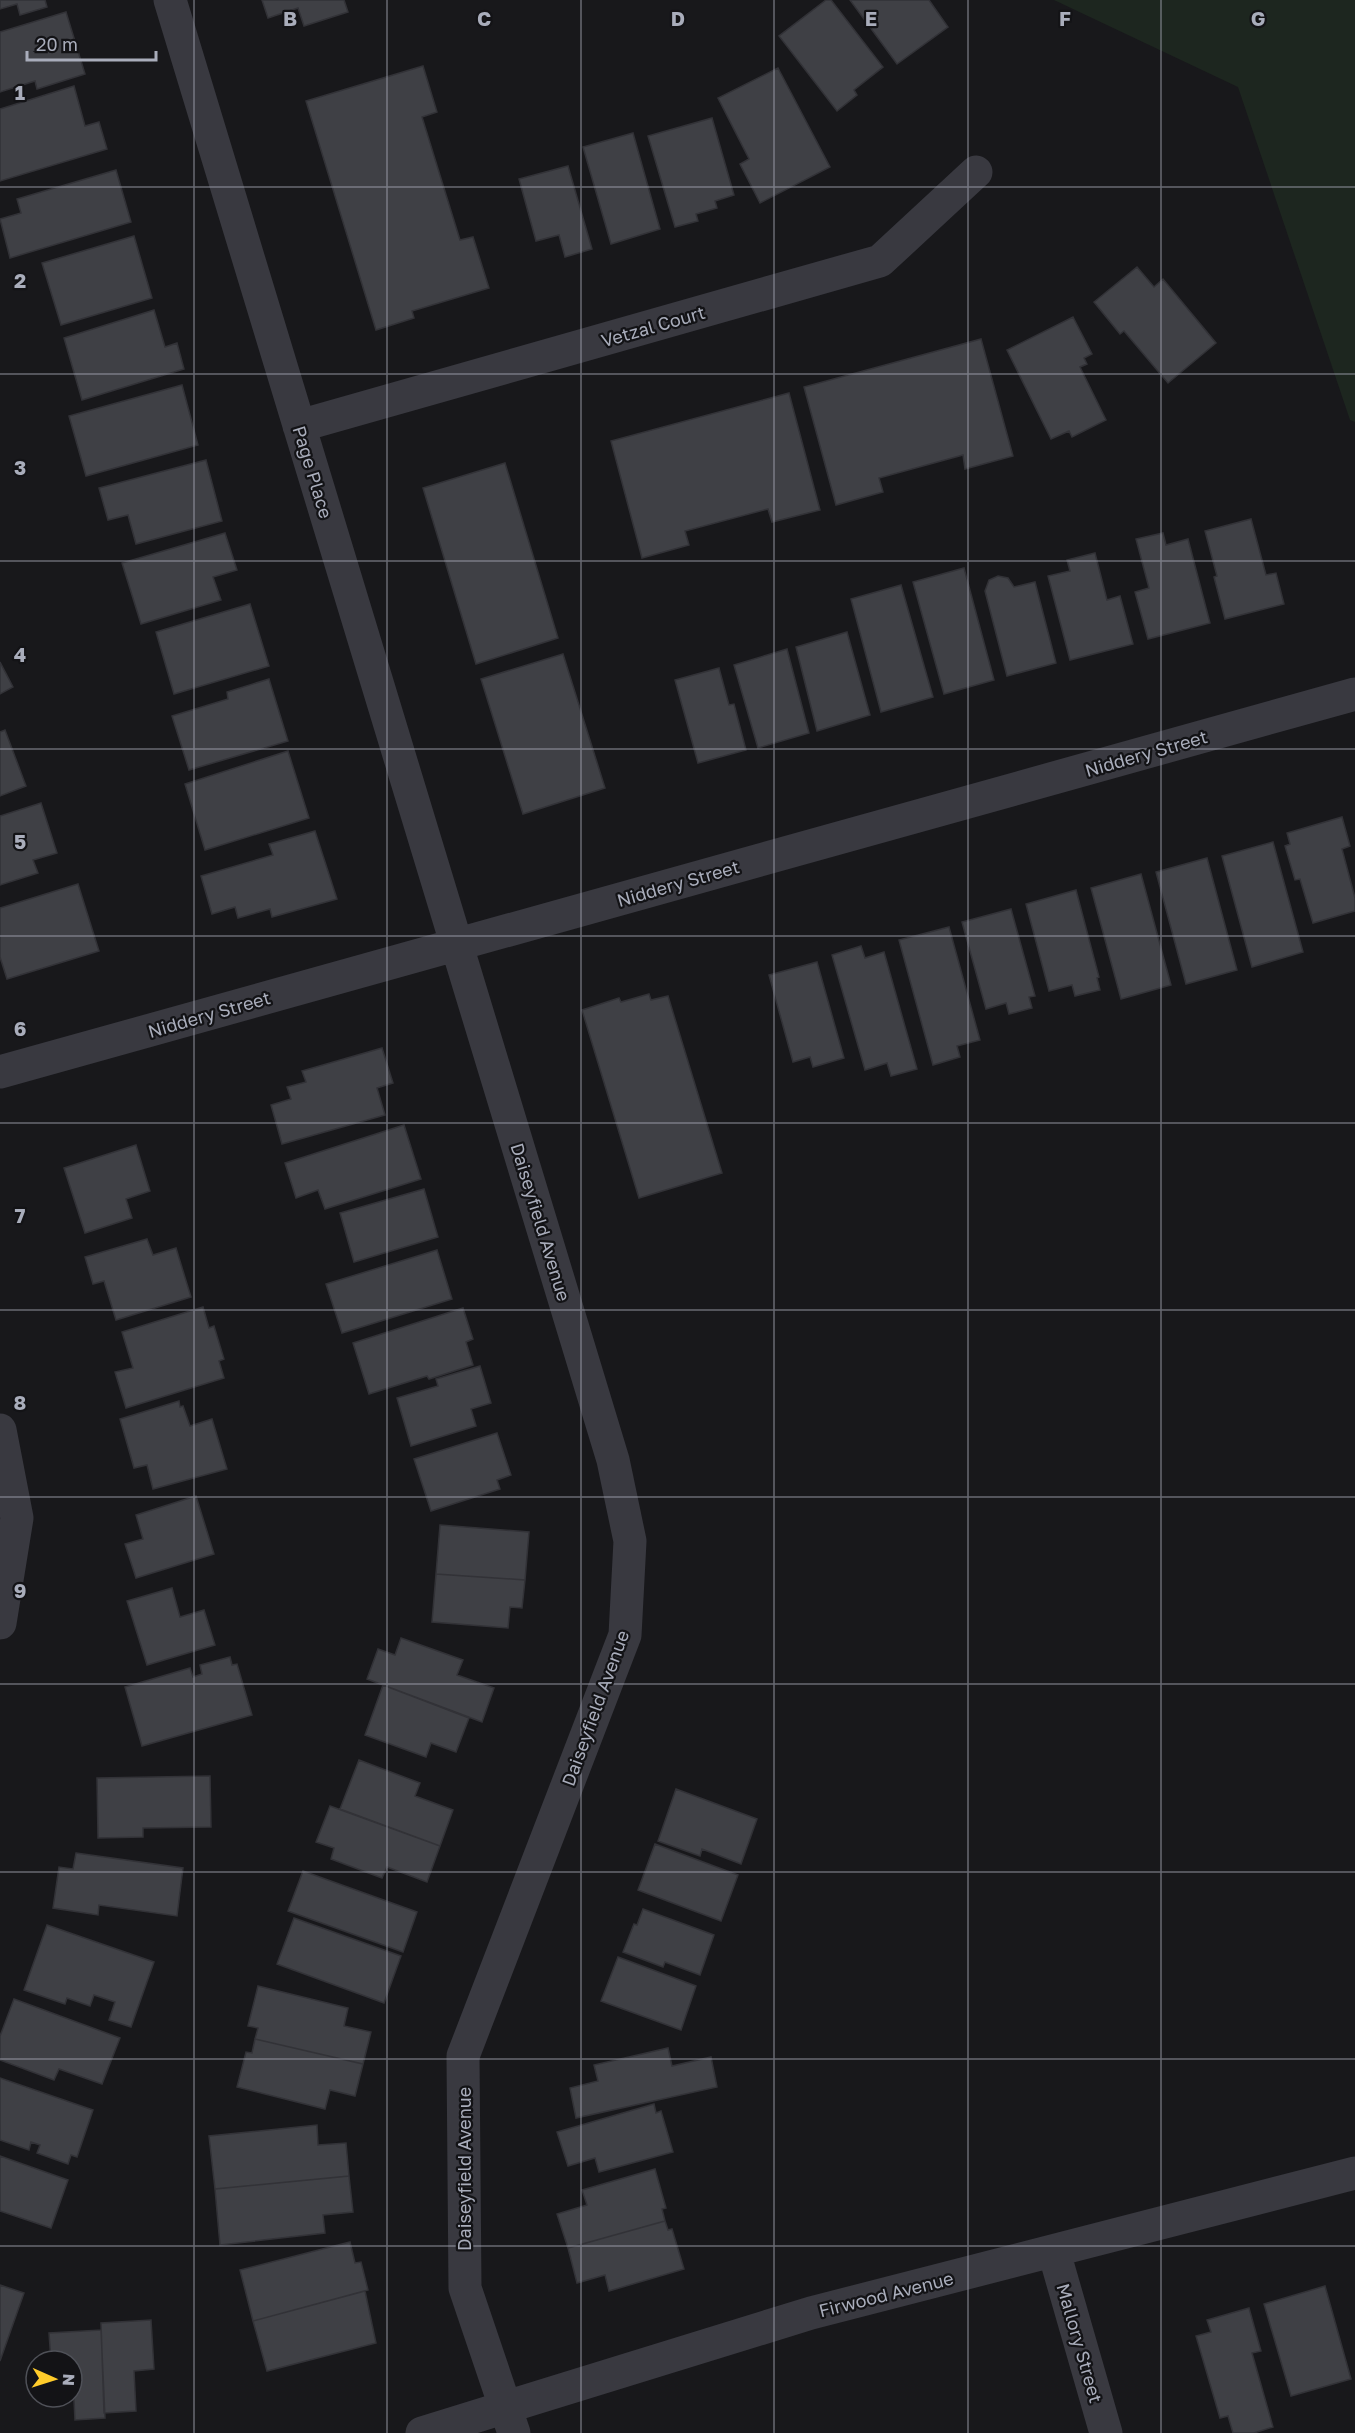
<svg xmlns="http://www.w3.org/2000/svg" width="1355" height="2433" font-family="'Golos Text',sans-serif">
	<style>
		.green { fill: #1d261f }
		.building { fill: #3f4045; stroke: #323237; stroke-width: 1.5 }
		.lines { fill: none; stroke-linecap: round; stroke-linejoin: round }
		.street { stroke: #393940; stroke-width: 33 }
		.grid { fill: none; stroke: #a9adbb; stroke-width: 1.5; stroke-opacity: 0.55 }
		.labels { text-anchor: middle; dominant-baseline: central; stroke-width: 4.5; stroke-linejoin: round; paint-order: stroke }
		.street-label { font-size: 18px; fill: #a9adbb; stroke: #131316 }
		.grid-label { font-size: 20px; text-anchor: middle; font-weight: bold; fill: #a9adbb; stroke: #131316; stroke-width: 4.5; stroke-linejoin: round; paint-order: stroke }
	</style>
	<rect width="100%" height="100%" fill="#18181b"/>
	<path class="green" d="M1054,0H1355V422L1350,420L1238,87Z"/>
	<path class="building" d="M0,0H45L47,7L20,15L17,4L0,9Z
		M262,0H344L348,12L304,26L298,8L268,18Z
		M826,0H831L883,67L854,90L857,95L837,111L779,36Z
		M850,0H929L948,27L897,64Z
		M66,12L85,74L37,89L35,81L0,92V32Z
		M423,66L437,112L422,117L460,240L473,237L489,288L412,311L414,318L376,330L306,101Z
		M778,68L830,167L760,203L740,164L749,159L718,98Z
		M74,86L85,126L99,122L107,149L0,181V109Z
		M712,118L734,195L715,201L717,208L696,214L698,221L675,227L648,136Z
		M633,133L660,229L611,244L583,147Z
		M568,166L592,249L565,257L559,235L536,241L519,179Z
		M116,170L131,222L10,258L0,219L21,213L17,199Z
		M134,236L152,298L61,325L42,263Z
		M1137,267L1154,287L1163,279L1216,343L1168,383L1124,331L1120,334L1094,302Z
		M154,310L165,347L177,343L184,369L82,400L64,338Z
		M1073,317L1092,354L1084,358L1087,364L1080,367L1106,420L1072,437L1069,431L1051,439L1007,350Z
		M981,339L1013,456L965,469L963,455L879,478L883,492L836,505L804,387Z
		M182,385L198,445L86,476L69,416Z
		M789,393L820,510L772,522L768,509L685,531L689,545L642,558L611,441Z
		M206,460L222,521L136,544L128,515L108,520L99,488Z
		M505,463L558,638L476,664L423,488Z
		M1251,519L1266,575L1276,573L1284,604L1225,619L1214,577L1217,576L1205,531Z
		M225,533L237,570L213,577L221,600L141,624L122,563Z
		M1163,533L1166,545L1188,539L1210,623L1148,639L1135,592L1149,588L1136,539Z
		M1095,553L1107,600L1120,596L1133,644L1070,660L1048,576L1070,571L1067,560Z
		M964,568L994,680L944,694L913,582Z
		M998,576L1008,578L1014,587L1035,582L1056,663L1007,676L985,591L989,580Z
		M901,585L933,697L881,712L851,599Z
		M250,604L269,666L174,694L156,632Z
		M847,632L870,715L817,731L796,647Z
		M787,649L809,733L758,748L734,665Z
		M563,654L605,788L523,814L481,679Z
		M0,662L13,687L0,694Z
		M719,668L729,705L734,704L746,750L698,763L675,680Z
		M269,679L288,741L189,770L172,716L228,699L227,692Z
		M5,730L26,786L0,796V732Z
		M288,751L309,818L205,850L185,784Z
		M41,803L57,853L33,860L38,873L0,885V816Z
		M1342,817L1350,846L1342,849L1355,898V911L1313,923L1300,879L1295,880L1285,846L1290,844L1287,833Z
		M315,831L337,899L272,917L270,909L238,918L235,907L212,914L201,876L273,855L269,844Z
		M1273,842L1303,952L1252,967L1222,856Z
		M1207,858L1237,970L1186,984L1156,872Z
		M1141,874L1171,985L1121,999L1091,888Z
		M78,884L99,951L7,979L0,957V908Z
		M1076,890L1099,977L1097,978L1100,990L1075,996L1072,985L1049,991L1026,904Z
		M1011,909L1035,996L1029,997L1032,1008L1009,1014L1006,1003L986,1009L962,922Z
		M949,927L980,1040L957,1046L960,1057L933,1065L899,940Z
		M861,946L865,958L884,952L917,1069L891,1076L887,1063L865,1070L832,955Z
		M817,962L844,1058L813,1067L810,1057L793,1062L769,975Z
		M649,994L651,1000L668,996L722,1173L639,1198L582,1010L619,998L621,1002Z
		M382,1048L393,1083L377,1088L385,1115L282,1144L271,1105L291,1099L287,1087L306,1082L302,1071Z
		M404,1125L421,1179L325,1209L318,1190L296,1198L285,1163Z
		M136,1145L150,1191L126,1199L132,1218L85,1233L64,1168Z
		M424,1189L438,1237L354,1262L340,1213Z
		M147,1239L153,1255L176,1248L191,1297L116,1320L104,1281L93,1284L85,1257Z
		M437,1250L452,1299L342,1333L326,1284Z
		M203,1307L209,1328L214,1326L224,1359L219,1361L224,1378L126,1408L115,1372L133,1368L122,1332Z
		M463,1308L473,1339L466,1342L473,1365L429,1379L427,1376L369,1394L353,1343Z
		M480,1366L491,1403L471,1409L476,1426L411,1446L397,1398L438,1386L436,1379Z
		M179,1401L180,1407L183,1406L190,1426L212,1419L227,1469L153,1489L147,1465L134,1468L120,1419Z
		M497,1433L511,1475L497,1480L500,1489L431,1511L414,1459Z
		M196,1496L214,1554L136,1578L125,1544L143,1539L136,1515Z
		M440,1525L529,1532L525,1580L436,1574Z
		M436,1574L525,1580L522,1608L510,1607L508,1628L432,1622Z
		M172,1588L180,1617L204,1610L215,1645L147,1665L127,1601Z
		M401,1638L463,1660L457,1675L494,1688L482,1722L367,1679L378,1649L395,1655Z
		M230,1657L232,1665L237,1664L252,1715L142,1746L125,1687L190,1668L193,1677L202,1674L200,1665Z
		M383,1685L469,1718L456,1752L431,1743L426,1757L365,1735Z
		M359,1760L420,1783L415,1796L453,1810L440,1846L340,1809Z
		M210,1776L211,1827L143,1828V1837L98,1838L97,1778Z
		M676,1789L757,1819L741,1864L702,1849L700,1856L658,1841Z
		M330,1806L440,1846L427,1882L387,1867L382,1878L331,1859L334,1848L316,1842Z
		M655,1844L738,1875L721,1921L638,1890Z
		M76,1853L183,1868L177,1916L99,1905L98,1915L53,1908L59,1867L73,1869Z
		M303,1871L417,1912L403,1952L288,1911Z
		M643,1909L714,1935L700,1975L665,1962L663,1967L623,1952L634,1924L637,1925Z
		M294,1918L401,1956L384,2003L277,1964Z
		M47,1925L154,1962L131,2027L109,2020L115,2002L94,1995L90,2006L67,1998L65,2004L24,1990Z
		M618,1957L696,1986L681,2030L601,2001Z
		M258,1986L348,2008L344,2026L371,2032L363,2064L255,2039L258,2028L248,2026Z
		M14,1999L120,2038L102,2084L59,2069L54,2080L0,2060V2036Z
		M255,2039L363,2064L355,2096L330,2090L325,2109L237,2087L246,2052L252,2053Z
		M668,2048L672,2066L711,2057L717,2087L576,2118L570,2088L598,2081L594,2065Z
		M0,2078L93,2110L77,2157L71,2155L68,2164L37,2153L40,2145L31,2142L29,2150L0,2140Z
		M654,2104L656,2113L661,2111L673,2152L599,2172L595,2158L568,2166L557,2132Z
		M317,2125L318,2145L346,2143L349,2176L215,2189L209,2136Z
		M0,2156L68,2180L51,2228L0,2211Z
		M655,2169L666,2208L662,2209L665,2221L568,2248L557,2214L587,2205L582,2190Z
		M349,2176L353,2212L323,2215L325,2233L220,2245L215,2189Z
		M665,2221L668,2230L672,2229L684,2269L609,2291L605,2275L577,2283L568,2248Z
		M350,2242L355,2263L361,2262L368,2290L253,2321L240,2270Z
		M0,2285L24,2293L0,2361Z
		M1325,2286L1351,2379L1291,2396L1264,2304Z
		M365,2291L376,2343L267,2371L253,2321Z
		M1249,2308L1261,2351L1252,2353L1273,2427L1254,2433H1233L1228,2416L1220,2418L1196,2336L1211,2332L1207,2320Z
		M151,2320L154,2369L134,2371L136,2411L104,2413L101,2323Z
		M101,2330L105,2418L75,2420L72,2361H51L49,2333Z"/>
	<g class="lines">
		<path class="street" d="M170,0L613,1460L630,1541L625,1635L463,2056L465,2288L514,2433
			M299,426L880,261L976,172
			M0,1072L1355,694
			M0,1430L17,1518L0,1623
			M1054,2252L1106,2433
			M422,2433L811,2313L1355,2173"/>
	</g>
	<path class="grid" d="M194,0V2433M387,0V2433M581,0V2433M774,0V2433M968,0V2433M1161,0V2433M0,187H1355M0,374H1355M0,561H1355M0,749H1355M0,936H1355M0,1123H1355M0,1310H1355M0,1497H1355M0,1684H1355M0,1872H1355M0,2059H1355M0,2246H1355"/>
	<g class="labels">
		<g class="street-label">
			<text transform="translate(653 326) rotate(-16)">Vetzal Court</text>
			<text transform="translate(313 472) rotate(73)">Page Place</text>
			<text transform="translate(1146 753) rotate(-16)">Niddery Street</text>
			<text transform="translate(678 883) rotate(-16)">Niddery Street</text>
			<text transform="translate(209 1014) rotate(-16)">Niddery Street</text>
			<text transform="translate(541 1222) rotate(73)">Daiseyfield Avenue</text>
			<text transform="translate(595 1708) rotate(-70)">Daiseyfield Avenue</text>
			<text transform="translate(464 2169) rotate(-90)">Daiseyfield Avenue</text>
			<text transform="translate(886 2294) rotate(-14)">Firwood Avenue</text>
			<text transform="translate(1080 2343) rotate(74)">Mallory Street</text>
		</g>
	</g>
	<g class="grid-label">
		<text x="290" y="26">B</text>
		<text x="484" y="26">C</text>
		<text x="678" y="26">D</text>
		<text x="871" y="26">E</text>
		<text x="1065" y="26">F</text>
		<text x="1258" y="26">G</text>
		<text x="20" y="100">1</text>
		<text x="20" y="288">2</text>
		<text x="20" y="475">3</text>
		<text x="20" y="662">4</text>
		<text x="20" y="849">5</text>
		<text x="20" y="1036">6</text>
		<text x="20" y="1223">7</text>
		<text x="20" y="1410">8</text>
		<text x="20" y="1598">9</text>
	</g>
	<g transform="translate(54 2379) rotate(93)"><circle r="28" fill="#131316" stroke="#4f5158" stroke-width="1.5"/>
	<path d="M0-4.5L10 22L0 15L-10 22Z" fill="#ffcc2b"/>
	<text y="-9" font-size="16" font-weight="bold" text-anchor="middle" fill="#a9adbb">N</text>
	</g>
	<path d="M27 51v9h129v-9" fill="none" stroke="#a9adbb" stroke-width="3"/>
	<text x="36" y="51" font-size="18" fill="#a9adbb" stroke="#131316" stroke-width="4.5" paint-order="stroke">20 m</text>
</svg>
